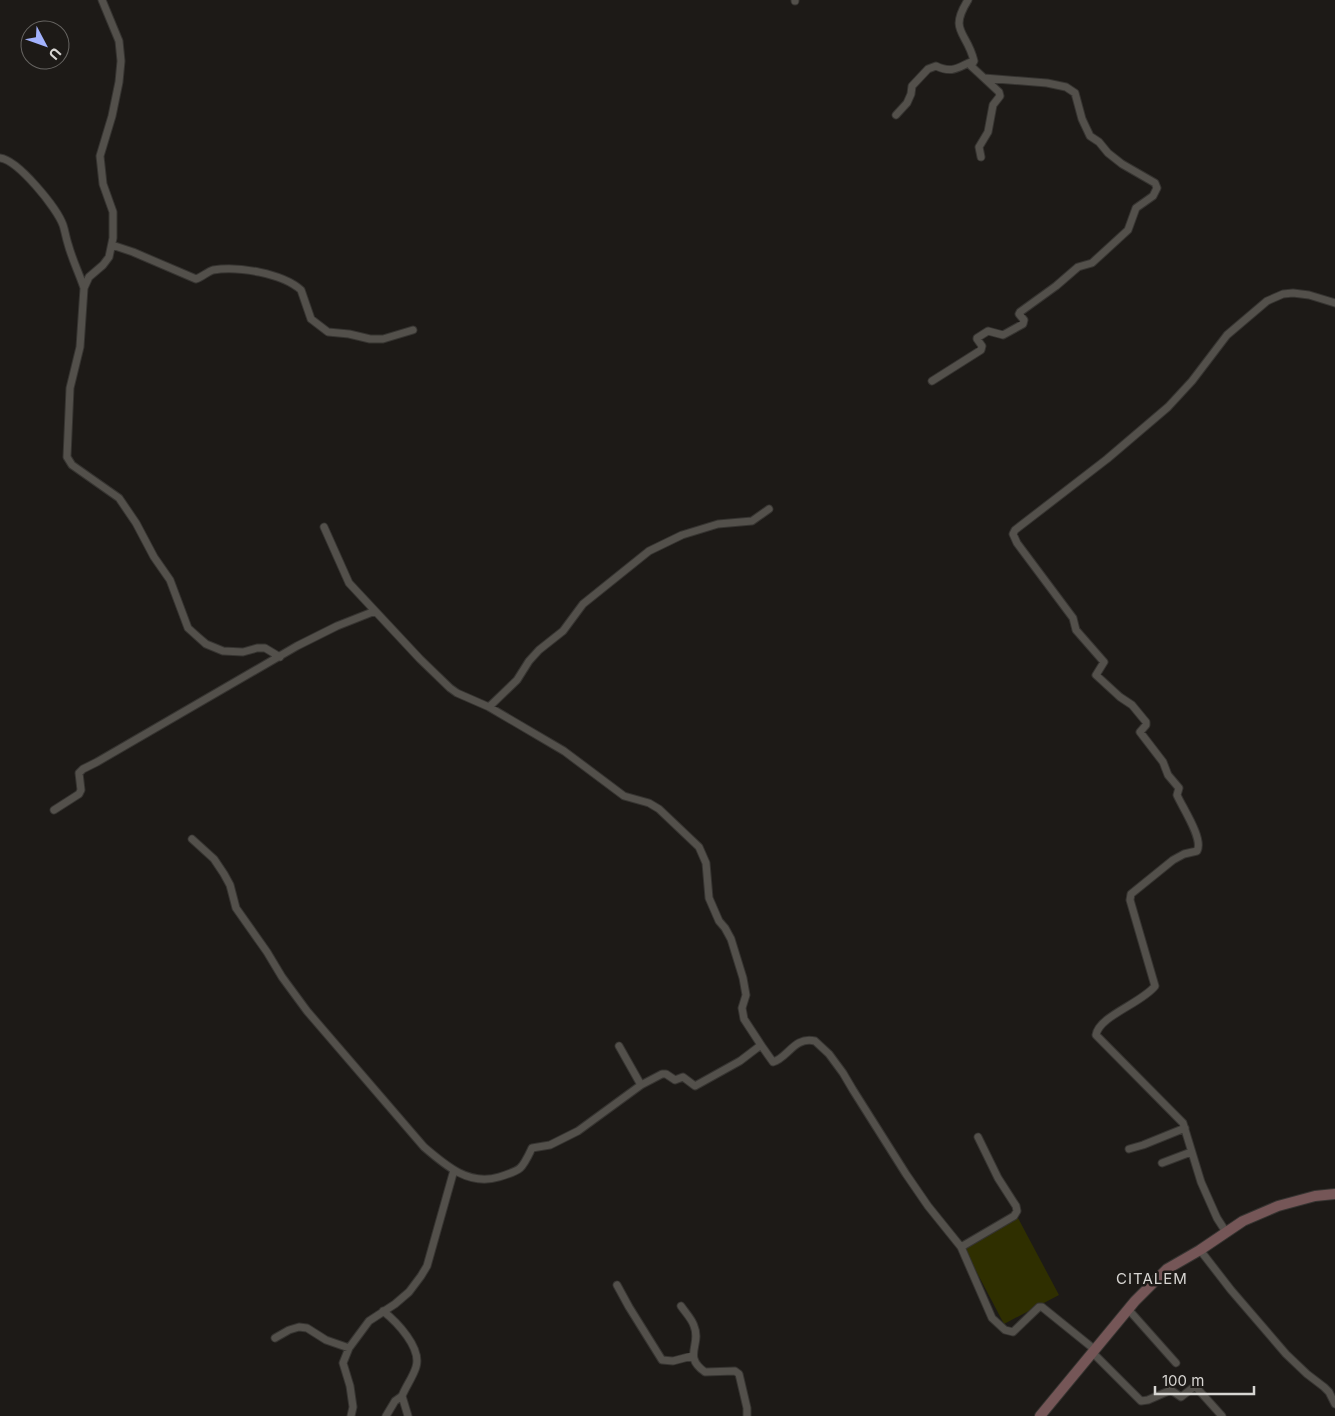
<svg xmlns="http://www.w3.org/2000/svg" width="1335" height="1416" font-family="Inter,sans-serif">
	<style>
		.green { fill: #2f2f00 }
		.lines { fill: none; stroke-linecap: round; stroke-linejoin: round }
		.street-casing { stroke: #363431; stroke-width: 9 }
		.secondary-casing { stroke: #363431; stroke-width: 12 }
		.street { stroke: #53504b; stroke-width: 7 }
		.secondary { stroke: #755657; stroke-width: 10 }
		.labels { text-anchor: middle; dominant-baseline: central; stroke-width: 5; stroke-linejoin: round; paint-order: stroke }
		.quarter-label { font-size: 15px; letter-spacing: 1px; fill: #d7d5d2; stroke: #1d1a17 }
	</style>
	<rect width="100%" height="100%" fill="#1d1a17"/>
	<path class="green" d="M1018,1218L1059,1295L1004,1324L964,1248Z"/>
	<g class="lines">
		<defs>
			<path id="street" d="M102,0L119,41L121,61L119,82L112,116L100,156L103,184L113,212V238L109,257L103,265L89,277L84,288L80,347L70,388L67,457L72,465L119,498L136,523L154,557L170,580L188,628L198,637L206,644L223,651L243,652L257,648H265L280,657
				M795,0V1
				M896,115L907,103L911,94L912,86L928,69L936,66C953,74 958,67 973,61
				M981,157L979,147L988,132L993,105L1000,96L999,92L984,78
				M0,158C18,160 57,208 63,225C65,231 66,238 68,244C72,259 79,273 84,288
				M112,245L133,252L196,279C202,277 207,272 213,270C238,266 282,273 301,290L311,319L328,332L349,334L370,339H383L413,330
				M932,381L981,350L982,346L977,339V338L988,331L1003,335L1023,324L1024,320L1019,314L1020,312L1056,286L1078,267L1092,263L1128,230L1136,208L1153,196L1157,188L1155,183L1122,164L1108,153L1099,142L1090,136L1082,119L1075,93L1066,87L1047,83L984,78L971,66L974,61C967,31 948,32 968,0
				M324,527L349,583L420,659L450,688L457,693L489,707L564,751L624,796L649,803L659,809L699,847L706,863L709,898L719,921L725,928L731,939L743,978L746,995L742,1008L744,1019L761,1045
				M489,707L517,680L529,661L539,650L563,631L583,604L649,551L682,535L718,524L752,521L769,509
				M54,810L79,794L81,790L79,773L83,769L97,762L297,646L337,626L375,611
				M192,839L214,859L224,874L230,885L236,908L267,952L282,977L307,1011L424,1147C446,1166 469,1186 499,1177C522,1170 522,1169 532,1148L550,1145L578,1131L641,1085L662,1074H666L675,1080L683,1077L695,1086L740,1061L761,1045L773,1062C788,1058 794,1036 815,1041L829,1054L843,1073L853,1090L906,1174L928,1206L961,1247L992,1318L1005,1330L1013,1332L1039,1307H1042L1094,1349
				M619,1046L641,1085
				M1129,1149L1143,1145L1185,1128
				M1162,1163L1191,1152
				M1226,1232L1217,1218L1201,1182L1183,1123L1096,1035C1099,1016 1142,1003 1155,986L1130,900L1131,894L1173,860L1184,854L1197,851C1204,839 1182,807 1177,795L1179,788L1168,775L1163,762L1140,732L1146,725V722L1132,705L1120,697L1096,675L1104,662L1076,630L1073,618L1017,543L1013,534L1015,530L1107,459L1168,407L1192,381L1227,335L1267,301L1283,294L1293,293L1309,295L1335,303
				M961,1247L1014,1216L1017,1211L1016,1206L998,1178L978,1137
				M1200,1250L1231,1290L1286,1354L1307,1374L1324,1387L1329,1392L1335,1404
				M617,1285L629,1307L662,1360L673,1361L692,1356
				M681,1306C685,1312 692,1319 694,1326C702,1345 682,1356 705,1372L735,1371L739,1374L747,1408V1416
				M1128,1309L1176,1363
				M383,1311C397,1322 422,1348 416,1367C413,1377 406,1386 402,1396L408,1416
				M275,1338L289,1330L299,1327L307,1328L326,1340L349,1348
				M1092,1352L1141,1401L1148,1400L1171,1390L1181,1397L1195,1386L1222,1416
				M351,1416L353,1407L350,1386L343,1363L349,1348L369,1321L395,1304L409,1292L421,1276L427,1266L454,1170
				M386,1416L395,1401L402,1396"/>
			<path id="secondary" d="M1040,1416L1135,1301L1167,1269L1200,1250L1243,1221L1278,1206L1315,1196L1335,1194"/>
		</defs>
		<use href="#street" class="street-casing"/>
		<use href="#secondary" class="secondary-casing"/>
		<use href="#street" class="street"/>
		<use href="#secondary" class="secondary"/>
	</g>
	<g class="labels">
		<g class="quarter-label">
			<text x="1152" y="1278">CITALEM</text>
		</g>
	</g>
	<g transform="translate(45 45) rotate(131)"><circle r="24" fill="#1d1a17" stroke="#676562"/>
	<path d="M0-4L9 19L0 12L-9 19Z" fill="#a2b2fd"/>
	<text y="-8" font-size="14" font-weight="bold" text-anchor="middle" fill="#d7d5d2">U</text>
	</g>
	<path d="M1155 1386v8h99v-8" fill="none" stroke="#d7d5d2" stroke-width="2.5"/>
	<text x="1162" y="1386" font-size="15" fill="#d7d5d2" stroke="#1d1a17" stroke-width="4" paint-order="stroke">100 m</text>
</svg>
